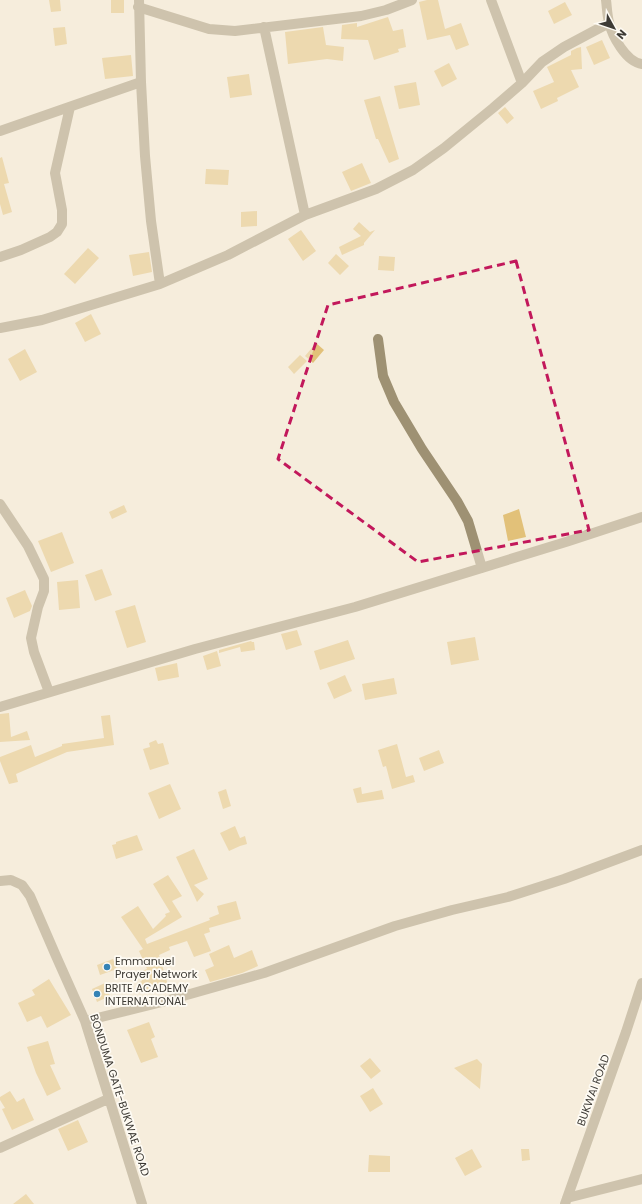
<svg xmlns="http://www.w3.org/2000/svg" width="642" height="1204" font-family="Poppins,sans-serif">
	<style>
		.building { fill: #e2c179 }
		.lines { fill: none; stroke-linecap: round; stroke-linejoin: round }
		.minor { stroke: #9e9173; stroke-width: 10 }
		.marked { fill: none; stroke: #c2185b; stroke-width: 3; stroke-dasharray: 8 5; stroke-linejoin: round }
		.poi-dot { fill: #3583b5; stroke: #fefbf4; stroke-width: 1.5 }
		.labels { text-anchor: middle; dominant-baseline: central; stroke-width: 3.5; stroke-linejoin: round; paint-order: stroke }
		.poi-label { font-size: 11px; fill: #3e3b35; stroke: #fefbf4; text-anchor: start }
		.street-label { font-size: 11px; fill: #3e3b35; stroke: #fefbf4 }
	</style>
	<rect width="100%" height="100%" fill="#f5eddc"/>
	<path class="building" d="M49,0H60L61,11L51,12Z
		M111,0H124V13H111Z
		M427,0H438L445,29L461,23L469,45L456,50L450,35L427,40L419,2Z
		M565,2L572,15L554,24L548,11Z
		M388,17L393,31L403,29L406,47L398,49L399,52L374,60L368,40L341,39L342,25L357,23V27Z
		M65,27L67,44L55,46L53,28Z
		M323,27L326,45L344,47L343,61L327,59L288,64L285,32Z
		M602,40L610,58L594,65L586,47Z
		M581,47L582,69L571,70L579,87L557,98L558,101L541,109L533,91L554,82L547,67L571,55V51L577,48Z
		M131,55L133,76L105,79L102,58Z
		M449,63L457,79L442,87L434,71Z
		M249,74L252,95L230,98L227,77Z
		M416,82L420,105L399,109L394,86Z
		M380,96L399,159L389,163L378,139H376L364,100Z
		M505,107L514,118L507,124L498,113Z
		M2,157L9,183L4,184L12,212L3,215L0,204V158Z
		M362,163L371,183L351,191L342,172Z
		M206,169L229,170L228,185L205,184Z
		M257,211V226L241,227V212Z
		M359,222L370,232L375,230L364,243V245L342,255L339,247L361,236L353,229Z
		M301,230L316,251L303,261L288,239Z
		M88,248L99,258L75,284L64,274Z
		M149,252L152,272L133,276L129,255Z
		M336,254L349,266L340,275L328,263Z
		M379,256L395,257L394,271L378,270Z
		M91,314L101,334L85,342L75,323Z
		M316,343L324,350L313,363L305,356Z
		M25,349L37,372L20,381L8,359Z
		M300,355L307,361L294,374L288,367Z
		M124,505L127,512L112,519L109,512Z
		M519,509L526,537L508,541L503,515Z
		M62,532L74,563L51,572L38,541Z
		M102,569L112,595L95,601L85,575Z
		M78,580L80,608L59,610L57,582Z
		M25,590L32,606L30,611L14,618L6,598Z
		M135,605L146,642L127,648L115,611Z
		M297,630L302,645L286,650L281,634Z
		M475,637L479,660L451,665L447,642Z
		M348,640L355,659L320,670L314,651Z
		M251,641L252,642H254L255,650L241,652L240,647L219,653V650Z
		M217,651L221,666L207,670L203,656Z
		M177,663L179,677L158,681L155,668Z
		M345,675L352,691L334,699L327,683Z
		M394,678L397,694L365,700L362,684Z
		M9,713L11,737L27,731L30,740L0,742V714Z
		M110,715L114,745L67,752L16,774L18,782L9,784L0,761V757L31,745L35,757L62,746V744L104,738L101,716Z
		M156,740L158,744L163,743L169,764L150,770L143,749L150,747L149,743Z
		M397,744L406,777L413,775L415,782L392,789L386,766L383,767L378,750Z
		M439,750L444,763L424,771L419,758Z
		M170,784L181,809L159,819L148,793Z
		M361,787L362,794L382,790L384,799L357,803L353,789Z
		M226,789L231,806L223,809L218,792Z
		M235,826L240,838L245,836L247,844L240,846L229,851L220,833Z
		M137,835L143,850L116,859L112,845L116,844V842Z
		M194,849L208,879L194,885L204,894L197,902L176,857Z
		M168,875L182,896L172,901L182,917L145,939L147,944L210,920L209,918L219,914L217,906L236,901L241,919L209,928L210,932L204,934L211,951L194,957L187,941L169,947L170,950L159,955L168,985L141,993L137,983L142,981L139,972L147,969L139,951L143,949L121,917L138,906L153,929L166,916L165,914L170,912L153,884Z
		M229,945L234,958L252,950L258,966L242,973L210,982L205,970L214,966L209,954Z
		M113,959L117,969L100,975L97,965Z
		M49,979L71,1015L47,1028L41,1016L27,1022L18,1003L35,995L32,990Z
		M105,983L110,996L97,1002L92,989Z
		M149,1022L155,1037L151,1039L158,1057L141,1063L127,1030Z
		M48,1041L55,1064L50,1065L61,1089L47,1096L36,1073L27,1047Z
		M370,1058L381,1071L371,1079L360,1066Z
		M477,1059L482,1064L480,1089L454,1068Z
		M373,1088L383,1104L370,1112L360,1096Z
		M10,1091L17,1102L24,1098L34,1120L12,1130L2,1109L5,1108L0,1100V1097Z
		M78,1120L88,1142L68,1151L58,1129Z
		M472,1149L482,1167L465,1176L455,1158Z
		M521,1149H529L530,1160L522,1161Z
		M369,1155L390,1156V1172H368Z
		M26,1194L34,1204H13Z"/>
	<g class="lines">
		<path class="minor" d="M139,0L141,82L145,156L151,221L160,284
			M491,0L522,83
			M606,0C607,7 607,15 609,22C612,36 626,62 642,64
			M138,7L209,29L235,31L361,16L386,10L412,0
			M264,27L305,215L376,189L413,170L444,148L493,108L522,83L542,62L564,47L609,23
			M0,131L141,82
			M0,257L21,250L50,237L57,232L62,224V210L55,173L70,107
			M0,328L42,320L160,284L228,255L305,215
			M378,339L383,376L394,402L422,449L457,501L468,521L482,568
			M0,504L28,546L44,579V591L38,607L31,638L34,652L49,692
			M0,707L195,649L355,607L569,541L642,517
			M0,881L11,880L22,885L30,896L56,956L85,1021L142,1204
			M85,1021L162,1002L264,973L395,926L452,910L508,897L564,879L642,850
			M0,1148L108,1099
			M567,1198L642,1179
			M565,1204L626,1032L642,983"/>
	</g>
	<path d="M0 0H642V1204H0ZM516,261L589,530L418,562L278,459L328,305Z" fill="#f5eddc" fill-opacity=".55" fill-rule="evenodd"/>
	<path class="marked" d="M516,261L589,530L418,562L278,459L328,305Z"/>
	<g class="poi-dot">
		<circle cx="107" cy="967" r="4"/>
		<circle cx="97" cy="994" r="4"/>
	</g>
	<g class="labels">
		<g class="poi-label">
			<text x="115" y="961">Emmanuel<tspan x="115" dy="13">Prayer Network</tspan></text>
			<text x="105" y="988">BRITE ACADEMY<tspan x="105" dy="13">INTERNATIONAL</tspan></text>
		</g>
		<g class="street-label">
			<text transform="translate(593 1090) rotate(-70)">BUKWAI ROAD</text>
			<text transform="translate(120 1095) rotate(72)">BONDUMA GATE-BUKWAE ROAD</text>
		</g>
	</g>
	<g transform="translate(614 28) rotate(130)" stroke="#fefbf4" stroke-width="3" paint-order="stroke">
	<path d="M0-3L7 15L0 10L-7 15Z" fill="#3e3b35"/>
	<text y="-6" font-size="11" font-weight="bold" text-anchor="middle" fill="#3e3b35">N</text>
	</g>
</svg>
